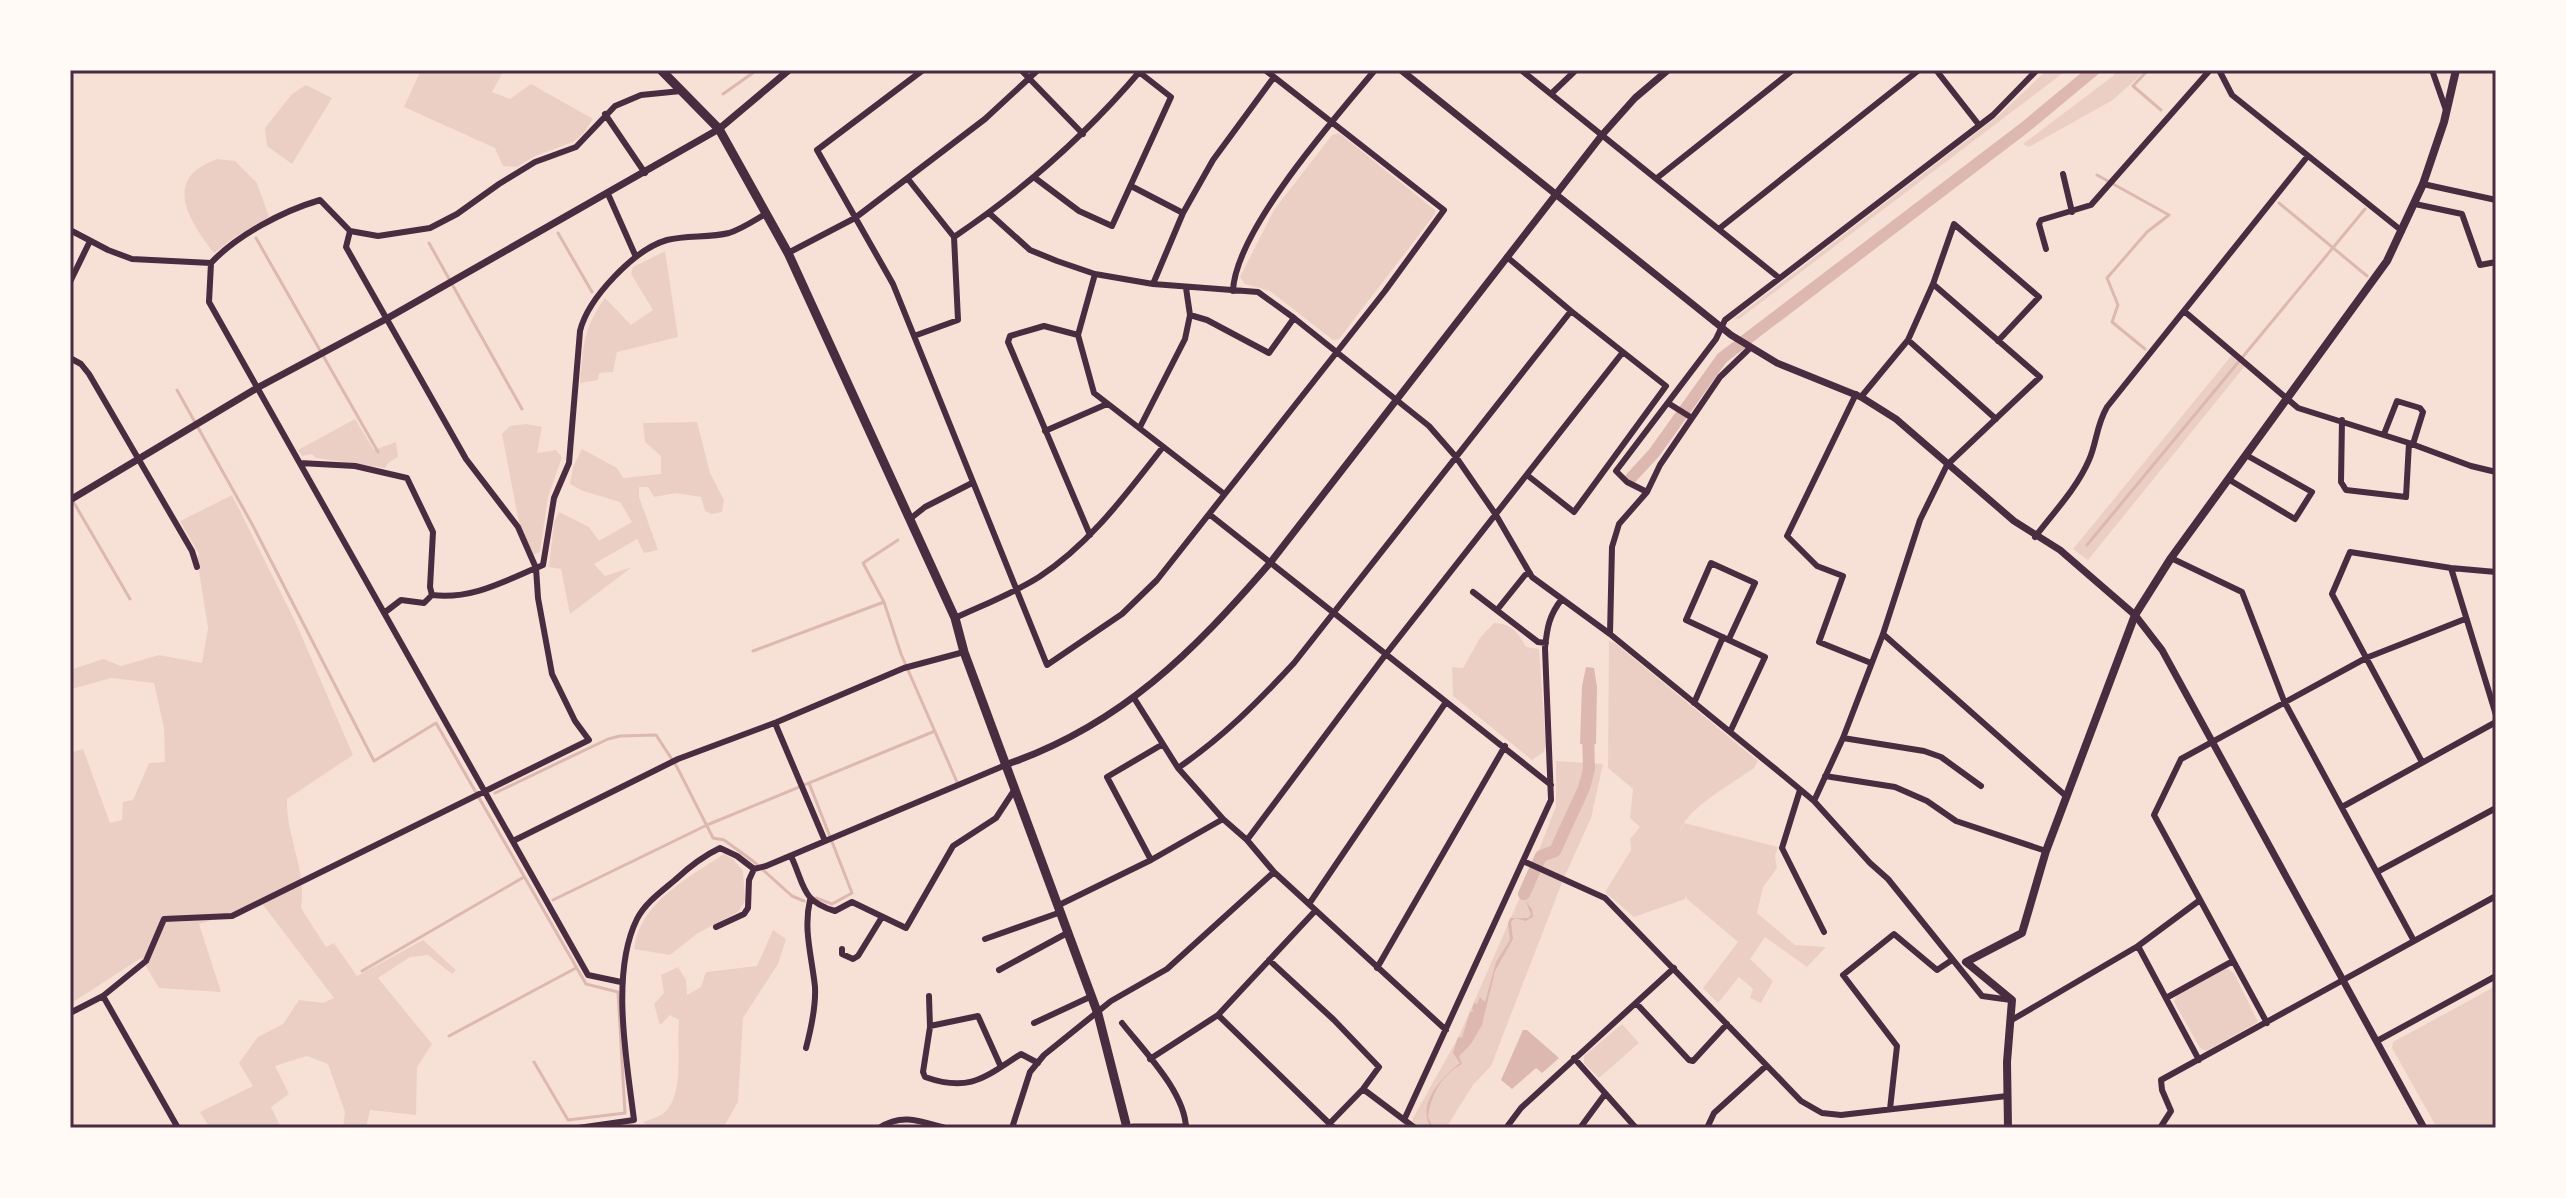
<svg xmlns="http://www.w3.org/2000/svg" width="2566" height="1198" font-family="Poppins,sans-serif">
	<style>
		.green { fill: #ebcfc5 }
		.water { fill: #dcb8b0 }
		.lines { fill: none; stroke-linecap: round; stroke-linejoin: round }
		.stream { stroke: #dcb8b0; stroke-width: 3 }
		.canal { stroke: #dcb8b0; stroke-width: 12 }
		.minor { stroke: #4a2c40; stroke-width: 6 }
		.tertiary { stroke: #4a2c40; stroke-width: 7 }
		.secondary { stroke: #4a2c40; stroke-width: 8 }
		.primary { stroke: #4a2c40; stroke-width: 9 }
		.neatline { fill: none; stroke: #4a2c40; stroke-width: 3 }
	</style>
	<rect width="100%" height="100%" fill="#f7e1d7"/>
	<path class="green" d="M421,70H504L492,92L510,99L531,84L593,119L583,134L573,142L535,156L517,167L503,166L495,148L404,107Z
		M2047,70H2067L1739,319H1734L1997,117Z
		M2117,70H2146L2113,100L2029,147L2023,144L2113,76Z
		M306,85L332,98L292,164L267,146L265,128L292,94Z
		M1339,133L1435,210V214L1339,339L1333,340L1270,291L1245,284L1240,277L1274,210L1332,135Z
		M217,159L235,161L257,183L269,217L235,237L214,253C189,221 161,179 217,159Z
		M665,251L678,337L617,352L613,372L599,373L598,380L580,383C583,347 583,328 605,298L631,325L653,310L631,274L633,267Z
		M2232,355L2245,366L2088,560L2073,549Z
		M355,419L374,450L396,442L398,457L389,462L385,468L316,458L312,454L302,456L298,450Z
		M697,422L710,473L724,500L722,512L712,514L705,511L701,497L676,493L654,497L648,487H639V497L658,550L644,553L637,539L594,564L605,576L632,567L570,614L561,569L549,567L554,522L559,512L589,527L599,541L632,522L620,502L583,491L570,484L573,467L582,449L617,468L623,478L661,474V456L645,442L643,423Z
		M526,424L542,427L537,453L556,450L562,457L548,497L540,552L534,555L519,523L502,434L510,426Z
		M232,495L295,621L353,755L287,799C286,838 307,868 301,908L326,947L334,943L357,976L423,940L456,970L452,974L428,955L410,957L378,978L432,1044L417,1067L416,1115L370,1110L366,1128H343L345,1112L328,1064L307,1056L275,1066L289,1094L271,1107L281,1128H210L200,1112L253,1086L239,1063L258,1037L283,1024L299,1000L323,1003L334,998L263,905L199,924L221,992L159,988L141,958L70,1004V753L83,749L110,823L122,820L123,802L133,800L149,763L165,762L164,728L154,683L111,678L72,689L70,693V670L103,659L121,666L159,655L202,663L208,628L197,559L199,554L180,521Z
		M1494,623C1512,624 1518,632 1526,647L1539,649L1546,744L1544,752L1532,760L1453,696L1452,667L1463,668L1480,638Z
		M1609,641L1615,643L1758,761L1754,768C1735,782 1683,810 1680,833L1684,823L1778,847L1775,856L1777,868L1763,887L1757,913L1795,945L1826,947L1807,967L1765,937L1750,959L1773,981L1761,1003L1750,998L1753,989L1739,977L1718,1003L1703,988L1738,942L1687,899L1685,895V899L1634,917L1605,892L1631,850L1630,839L1640,827L1630,818L1633,789L1608,768Z
		M1556,761L1603,764L1591,818L1563,880L1491,1066L1473,1085L1446,1128H1412L1413,1118L1459,1036L1527,881L1556,806Z
		M724,854L733,859L743,871L745,901L738,912L698,933L670,955L634,949C640,902 688,878 724,854Z
		M773,930L786,939L778,964L743,1018L738,1102L723,1128H651L643,1122C648,1120 656,1118 661,1115C686,1100 676,1046 679,1020L670,1015L660,1025L654,1004L664,993L661,975L678,967L686,980L687,995L701,987L706,972L757,966Z
		M2226,968L2234,973L2258,1022L2206,1051L2200,1048L2174,1002L2176,996Z
		M2496,986V1128H2437L2392,1048L2393,1042Z
		M1622,1024L1639,1043L1599,1078L1584,1063V1056Z"/>
	<path class="water" d="M1586,667L1594,668L1597,687L1596,744H1580L1582,686Z
		M1530,880L1534,882V888L1525,889C1524,897 1526,903 1532,909L1533,917L1526,921L1515,918L1511,922L1513,939L1495,971L1482,1025L1471,1044L1459,1056L1462,1064C1442,1075 1431,1094 1428,1117L1433,1128H1431C1416,1104 1442,1077 1460,1063L1453,1053L1458,1037L1462,1038L1470,1012L1474,1011L1472,1009L1474,1003L1477,1004L1480,997L1485,1002L1496,962L1510,940L1508,923L1510,918H1528L1531,915L1523,893L1525,882Z
		M1523,1030H1527L1559,1058L1542,1073L1536,1068L1512,1089L1501,1080Z"/>
	<g class="lines">
		<path class="stream" d="M2148,70L2133,86L2161,110
			M723,94L757,70
			M2097,175L2169,215L2147,232L2107,278L2118,305L2112,322L2145,349
			M2279,203L2367,276
			M558,233L592,292
			M256,238L378,452
			M429,243L522,409
			M177,390L252,524L374,761L436,723L586,984L618,992L625,1113L568,1120L534,1062
			M70,496L130,599
			M898,540L863,563L884,602L901,654L957,782
			M2087,545L2365,209
			M753,651L884,602
			M809,783L852,893L832,904L816,898
			M495,793L608,739L620,736L656,735L677,767L713,838L724,840L753,861L792,896L804,901
			M553,900L707,825L935,731
			M362,971L524,877
			M449,1036L576,968"/>
		<path class="canal" d="M1631,478L1654,453L1722,358L2024,128L2094,70
			M1524,894L1541,856L1555,851L1584,788L1589,769L1588,731"/>
		<path class="minor" d="M923,70L817,150L893,284L1047,665L1122,614L1157,580L1385,291L1444,210L1265,70
			M1021,70L1083,134
			M1521,70L1778,277
			M1936,70L1979,125
			M2219,70L2232,95L2402,231
			M2432,70L2446,110
			M1552,93L1576,70
			M605,114L645,173
			M2063,174L2072,212
			M1035,178L1079,211L1112,226L1171,97L1139,72
			M1657,178L1793,70
			M908,179L954,237L958,320L914,336
			M2423,184L2496,200
			M1131,186L1183,213
			M608,194L636,257
			M2415,204L2462,214L2480,265L2496,262
			M989,213L1030,250L1057,261L1095,274L1153,284L1258,292L1294,318L1429,426L1456,457L1496,515L1532,577L1610,634L1784,776L1814,801L1870,863L1888,879L1982,996L2011,1000
			M1720,228L1919,70
			M70,230L108,250L132,259L211,263
			M954,237C1025,189 1086,135 1141,70
			M2046,249L2039,224L2041,220L2091,205L2210,70
			M788,253L855,218L985,119L1038,70
			M1507,257L1571,311L1666,386L1574,512L1527,475
			M1095,274L1078,335L1094,393L1223,493
			M70,282L90,241
			M1153,284L1183,213L1213,160L1274,77
			M1233,291C1235,231 1335,118 1375,70
			M2184,311L2298,408L2409,443L2406,497L2346,490L2341,482L2342,420
			M1190,315L1207,320L1269,353L1294,318
			M1078,335L1044,326L1010,336L1008,342L1090,535
			M1908,340L1996,419
			M70,358L81,364L89,374L192,551L197,567
			M1856,394L1787,536L1817,566L1843,576L1819,642L1871,663
			M1861,397L1908,340L1933,284L1954,224L2039,297L1998,341
			M1668,403L1692,418
			M1140,427L1185,339L1190,315L1186,288
			M1045,431L1107,404
			M2384,434L2397,401L2420,408L2423,412L2413,444
			M2409,443L2471,466L2496,472
			M300,463L355,466L407,478L433,532L430,587L432,595
			M2228,479L2295,519L2312,492L2246,455
			M1647,492L1627,482L1616,471L1716,339L1725,320L1993,115L2037,70
			M1209,514L1551,785
			M910,519L925,507L972,483
			M2035,537C2054,512 2077,488 2089,460C2097,442 2096,426 2107,407L2307,157
			M2171,558L2242,592L2284,701L2414,941
			M2451,568L2496,715
			M1473,592L1538,642L1546,643
			M1497,610L1525,575L1530,573
			M384,613L401,600L424,603L432,595C473,600 506,580 543,565L554,498L569,463L580,331C588,298 635,249 667,240C687,235 709,238 729,233C742,229 755,220 767,213
			M955,618C983,605 1012,594 1039,577C1090,544 1126,494 1163,447
			M1610,634L1612,547L1619,524L1647,492L1660,465L1720,377L1750,348
			M1883,634L2067,797
			M1729,639L1755,583L1711,563L1686,620L1765,657L1730,732
			M1134,698L1178,768L1223,819L1247,840L1274,872L1446,1030
			M1694,703L1723,637
			M775,723L825,841
			M1843,738L1924,751L1941,757L1981,786
			M2422,762L2332,594L2350,552L2451,568L2496,572
			M1178,768C1223,737 1257,703 1294,663L1571,311
			M1825,776L1895,787L1927,801L1956,821L2046,851
			M1800,790L1782,848L1824,932
			M1814,801L1843,738L1883,634L1920,520L1947,465L2040,377L1933,284
			M2342,807L2496,722
			M1247,840L1386,654L1623,352
			M513,841L678,759L777,722L904,668L964,652
			M791,856C805,886 801,901 835,911L852,902L906,928L953,846L996,818L1015,789
			M1151,860L1107,777L1163,744
			M1523,861L1605,898L1801,1101L1822,1113L1841,1115L2007,1096
			M2377,872L2496,808
			M1309,904L1446,702
			M1059,905L1151,860L1223,819
			M716,927L744,914L748,908L749,880L754,869
			M985,939L1061,912
			M842,949V954L853,959L858,956L882,917
			M1269,960L1334,1020L1379,1067L1363,1089L1330,1123
			M1377,968L1505,746
			M999,970L1069,932
			M621,982L588,975L209,302L211,263C237,235 283,211 320,200L350,231L378,236L430,228L457,214L499,184L535,162L576,147L615,106L641,95L681,91
			M103,996L178,1128
			M929,996L930,1027L923,1072L925,1077C970,1093 985,1077 1021,1054L1038,1063
			M2166,998L2233,961
			M1636,1003L1689,1060L1693,1061L1727,1024
			M70,1013L103,996L146,961L164,919L232,916L589,740L575,721L552,674L538,598L536,568L518,527L466,459L346,247L350,231
			M1218,1015L1334,1128
			M2010,1021L2138,946
			M1034,1023L1092,996
			M1122,1023C1144,1051 1185,1092 1186,1128
			M2267,1023L2154,815L2181,759L2366,658L2465,619
			M930,1026L978,1016L1001,1067
			M2377,1041L2496,976
			M806,1048C811,1029 816,1007 815,987C812,957 803,930 810,900
			M1574,1058L1636,1128
			M1150,1059L1218,1015L1315,911
			M2199,1060L2138,946L2200,900
			M1363,1089L1415,1128
			M1890,1109L1897,1046L1843,975L1894,934L1937,970L1952,960
			M1404,1120L1551,800L1545,648C1547,628 1549,615 1562,599
			M578,1128L634,1120C627,1062 610,973 637,919C645,903 662,891 675,880C689,867 703,856 720,848L737,856L754,869L766,866L1008,764
			M879,1128C902,1113 920,1121 945,1128
			M1012,1128L1030,1072L1044,1055L1111,1001L1167,969L1274,872
			M1506,1128L1521,1108L1674,968
			M1580,1128L1605,1094
			M1707,1128L1714,1113L1766,1066
			M2160,1128L2171,1111L2162,1090L2161,1080L2496,896"/>
		<path class="tertiary" d="M1401,70L1731,335L1777,363L1861,397L1896,419L2014,521L2060,550L2135,615L2162,650L2424,1128
			M70,500L257,388L386,319L719,129L789,70
			M1008,764C1122,724 1193,652 1270,563L1602,135L1635,98L1668,70"/>
		<path class="secondary" d="M2008,1128L2007,1062L2012,1000L1966,962L2022,933L2046,851L2135,615L2171,558L2387,261L2423,184L2444,122L2456,70"/>
		<path class="primary" d="M661,70L719,129L788,253L955,618L964,652L1098,1014L1127,1128
			M1133,1128H1186"/>
	</g>
	<rect width="2566" height="1198" fill="none" stroke="#fffaf5" stroke-width="144"/>
	<rect x="72" y="72" width="2422" height="1054" class="neatline"/>
</svg>
